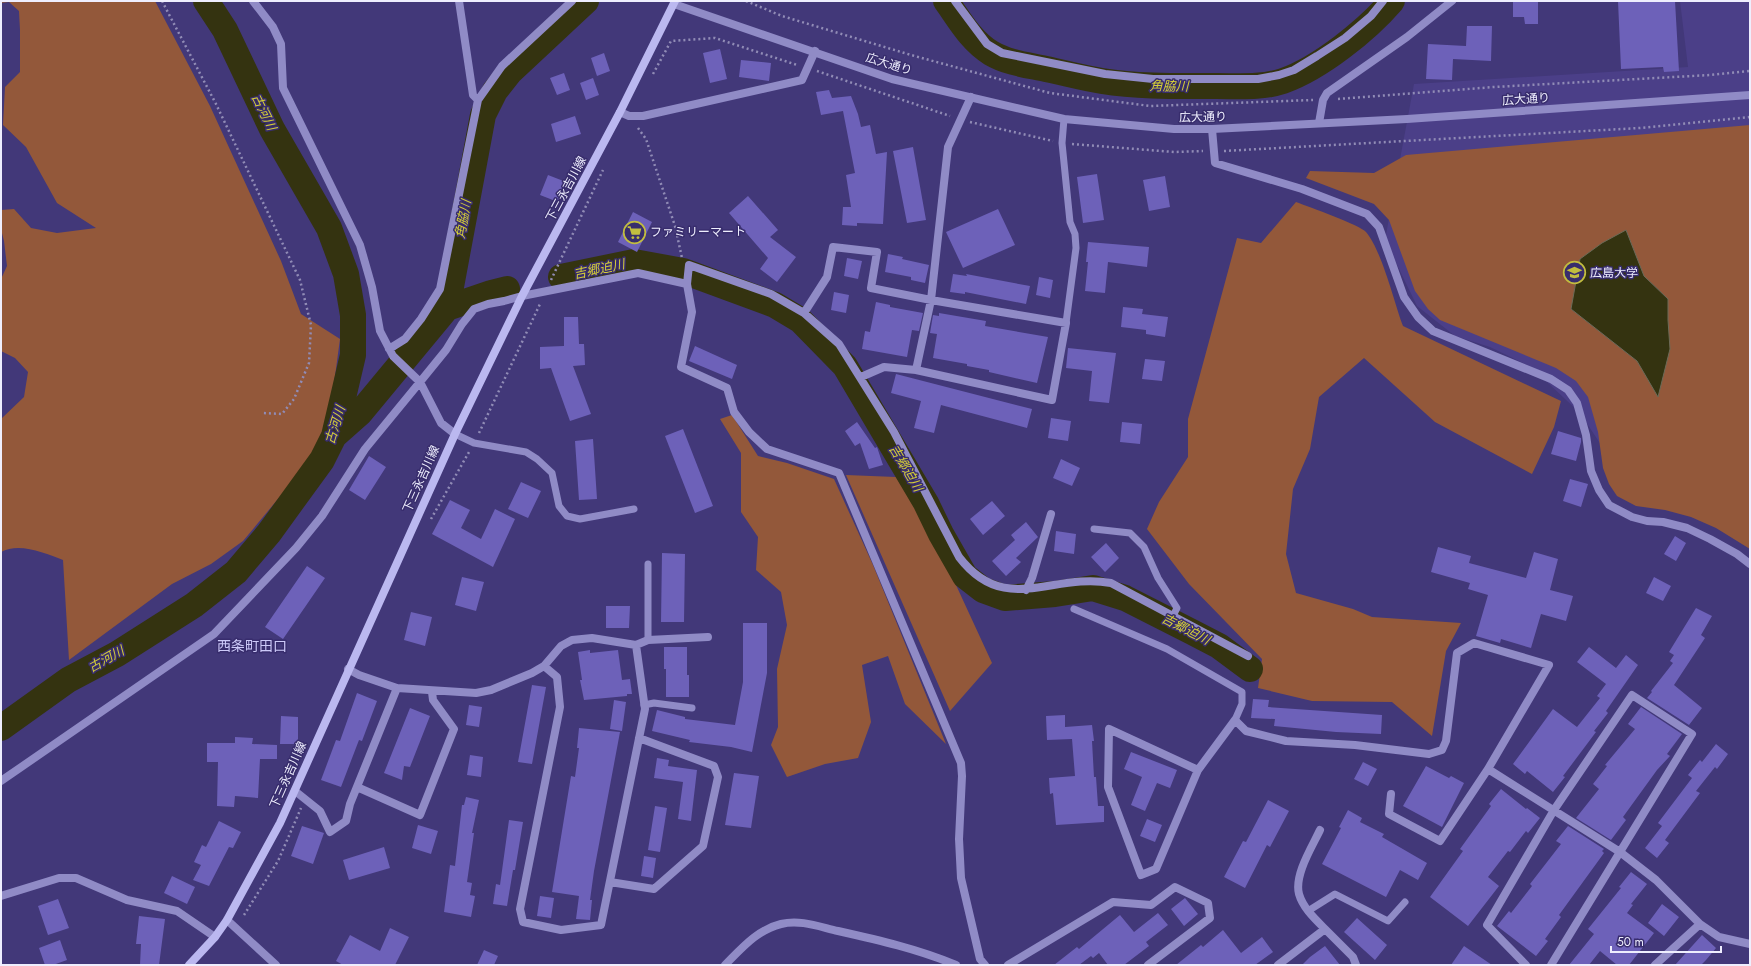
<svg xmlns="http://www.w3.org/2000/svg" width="1751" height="966" font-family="Jost,'Noto Sans JP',sans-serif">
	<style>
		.built { fill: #4b3f88 }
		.green { fill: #93583a; fill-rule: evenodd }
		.water { fill: #343310; stroke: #6c6b57 }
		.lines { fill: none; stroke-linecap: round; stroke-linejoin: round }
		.river { stroke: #343310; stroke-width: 26 }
		.building { fill: #6d61b9 }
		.path { stroke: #918cb6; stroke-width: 2.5; stroke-dasharray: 2 3; stroke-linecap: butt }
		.service { stroke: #908bc6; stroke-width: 7 }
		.minor { stroke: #908bc6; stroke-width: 8 }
		.tertiary { stroke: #908bc6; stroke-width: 8 }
		.secondary { stroke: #bbb8f0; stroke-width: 8 }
		.labels { text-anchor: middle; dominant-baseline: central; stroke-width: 3; stroke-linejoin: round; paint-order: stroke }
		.street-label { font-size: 12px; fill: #eeeefe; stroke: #382d6d }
		.poi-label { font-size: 12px; fill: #eeeefe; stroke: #382d6d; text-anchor: start }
		.water-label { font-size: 13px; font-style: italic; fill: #d5cf37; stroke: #382d6d }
		.quarter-label { font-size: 14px; fill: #cdcaf9; stroke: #382d6d }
	</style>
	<rect width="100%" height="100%" fill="#423879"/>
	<path class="built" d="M1680,1H1750V544L1617,469L1580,413L1531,367L1490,347L1455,336L1417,306L1385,240L1414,84L1688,67Z"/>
	<path class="green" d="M1,1H155L210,106L281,261L301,314L340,339L335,376L326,424L313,457L243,541L211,564L172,584L69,660L63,560C45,553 19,542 1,552V419L24,397L28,372L15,358L1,351V279L7,266L4,241L1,229V210L14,209L31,228L57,233L96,228L57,203L26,147L3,125L5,87L20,72V30L19,11L9,2L1,3Z
		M1750,125V549L1716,528L1691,517L1665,510L1636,506L1617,496L1609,484L1603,468L1598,432L1588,397L1576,381L1556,368L1440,320L1428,309L1415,291L1389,220L1374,204L1306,178L1310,171L1374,173L1406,155ZM1626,230L1644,276L1668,299V320L1658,396L1637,361L1571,309Z
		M1296,202C1309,207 1360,225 1366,232C1382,251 1394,302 1403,326L1561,401L1554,427L1532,474L1435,422L1364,358L1319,397L1310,449L1293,489L1286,554L1296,593L1353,609L1372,617L1461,623L1446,651L1432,736L1392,702L1312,701L1258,688L1262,659L1189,584L1147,529L1159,502L1188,457V419L1237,238L1261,243Z
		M732,415L758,456L787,463L834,479L873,565L946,744L905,704L888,656L862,665L871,722L858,758L825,764L787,777L771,745L778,727L777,669L787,625L781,592L756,570L758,537L741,512V453L720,419Z
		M846,475L896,477L938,546L992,663L950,711Z"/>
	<path class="water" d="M1626,230L1644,276L1668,299V320L1670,349L1658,397L1637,361L1571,309L1580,259L1602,243Z"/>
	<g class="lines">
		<path class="river" d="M946,1C959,19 971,41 991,53C1008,63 1027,65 1046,69C1065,73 1084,78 1102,81C1140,87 1179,86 1217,86C1239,86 1262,88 1283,81C1320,68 1367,30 1392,1
			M561,277L634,262L683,271L775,305L800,320L845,366L926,503L941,534L965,576L983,590L1005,598L1055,594L1093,588L1125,598L1192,632L1219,646L1250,669
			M447,308L491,293L507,289
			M334,436L360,413L447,308L483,115L495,91L510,72L586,1
			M1,728L68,680L117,654L194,605L236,572L269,533L322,460L334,436L353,355V315L346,274L329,228L272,129L225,30L206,1"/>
	</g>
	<path class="building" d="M1513,1H1538V24H1525L1524,17H1513Z
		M1618,1H1675L1679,71L1664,72L1663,67L1621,69Z
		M1467,26H1492L1491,61L1453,59L1452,80L1426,79L1428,44L1466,46Z
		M720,49L727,79L710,83L703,53Z
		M604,53L610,71L597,76L591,58Z
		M741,60L771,63L769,81L739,77Z
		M564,73L570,90L557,95L550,78Z
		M593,78L599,95L586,100L580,83Z
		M829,90L832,98L851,96L858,114L861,127L870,125L876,154L887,152L883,224L857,223V226L842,225L843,207H851L846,175L855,173L843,111L821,115L816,92Z
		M575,116L581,134L556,142L551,124Z
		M913,147L926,220L907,223L893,151Z
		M1097,174L1104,220L1083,223L1077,177Z
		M548,175L566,182L558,202L540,195Z
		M1165,176L1170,207L1149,211L1143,180Z
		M748,196L778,230L770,237L796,257L777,282L760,269L768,258L729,213Z
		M998,209L1015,245L963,268L946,232Z
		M633,212L652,222L637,252L618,242Z
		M1088,242L1149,247L1147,267L1108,262L1105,293L1085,291L1088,262H1086Z
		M888,254L903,257L902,259L929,265L925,283L911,280V277L885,272Z
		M847,258L862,261L858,279L844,276Z
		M953,274L967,276L966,274L1030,286L1026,304L965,292V294L950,292Z
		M1039,277L1053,280L1050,298L1036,295Z
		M834,292L849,295L846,313L831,310Z
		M876,302L890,305V307L923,313L919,331L912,330L907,357L862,349L865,331L870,332Z
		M1123,307L1143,309L1142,314L1168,317L1165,337L1146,334V330L1121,327Z
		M939,313L986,321L985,326L1048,337L1037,383L989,372V370L967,366V364L933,358L937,334L930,333L933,315L939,316Z
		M564,317H578L579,344H584L585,365L573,366L591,414L570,421L551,368L540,369V347L564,346Z
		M695,346L737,365L732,379L689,361Z
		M1068,348L1116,353L1109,403L1089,401L1092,371L1066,368Z
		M1145,359L1165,361L1162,381L1142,379Z
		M896,374L1032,409L1027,428L941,405L934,433L914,428L921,401L891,393Z
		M1051,418L1071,421L1068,441L1048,438Z
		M857,422L875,448L877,447L883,465L869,469L860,443L855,446L845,431Z
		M1122,422L1142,424L1140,444L1120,442Z
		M683,429L713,506L695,513L665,436Z
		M1558,431L1581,438V442L1576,461L1551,454Z
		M593,439L597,499L579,500L575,441Z
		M369,456L386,467L365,500L349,490Z
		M1061,459L1080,468L1072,486L1053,478Z
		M1570,479L1588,484L1581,507L1563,501Z
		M521,482L541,491L528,518L508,509Z
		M450,500L470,510L461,528L481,539L495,509L515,519L493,567L432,534Z
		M992,501L1005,516L983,535L970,519Z
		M1026,522L1038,537L1016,558L1021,562L1006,576L992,561L1015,540L1011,535Z
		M1056,531L1076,534L1074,554L1054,551Z
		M1675,536L1686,543L1676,561L1664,554Z
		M1106,543L1119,558L1105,572L1091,557Z
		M1438,547L1471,556L1469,563L1526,578L1534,552L1558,559L1550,590L1573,596L1566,621L1541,614L1531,648L1501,639L1500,643L1476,636L1488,595L1468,589L1470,583L1431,572Z
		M662,553L685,554L684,622H661Z
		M307,566L325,578L283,639L265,627Z
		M462,577L484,582L476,611L455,605Z
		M1654,577L1671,586L1663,601L1646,593Z
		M606,606H630L629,628H606Z
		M1696,608L1712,616L1701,635L1705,638L1674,685L1702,708L1689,725L1647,698L1652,692L1651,691L1673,663L1670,661L1674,655L1669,652Z
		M411,612L432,617L425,646L404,640Z
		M743,623H767V673L752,752L731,747L689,742L690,740L652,731L657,710L685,717V719L735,725L743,682Z
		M664,647H687V675H689V697H666V669H664Z
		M1589,647L1616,668L1626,655L1638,665L1606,711L1608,713L1594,731L1596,732L1563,776L1565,777L1553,792L1527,771L1525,774L1513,764L1553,709L1577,727L1600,698L1597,696L1606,684L1577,662Z
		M590,650V653L618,650L622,680L630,679L632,694H627V696L584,700L580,680H582L578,652Z
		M532,685L546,687L532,764L518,762Z
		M357,693L377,701L362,741L359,740L341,787L321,780L336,740L340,741Z
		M1253,699L1269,700L1268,707L1382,715L1381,734L1336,732L1274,726L1275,719L1251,718Z
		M614,700L626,702L622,731L610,729Z
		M469,705L482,707L479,727L466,725Z
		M1641,707L1682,734L1667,754L1670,756L1657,770L1623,817L1626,820L1611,840L1576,818L1599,789L1593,784L1607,766L1605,765L1635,729L1628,724Z
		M410,708L430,716L410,767L404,766L402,780L384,773Z
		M1065,715V727L1092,725L1094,741H1092L1094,777H1096L1098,806H1104V822L1056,825L1053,793L1050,794L1049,778L1075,776L1072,739L1047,740L1046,716Z
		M281,716L298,717V744H280Z
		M579,728L620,732L594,871L590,900H592L590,920L576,919L579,896L552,892L571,776L575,777L579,748H577Z
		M235,737L253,738L252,744L277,745V759H260L258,798L235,796L234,807L217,806L218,762H207V743H235Z
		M1716,744L1728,754L1717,769L1715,767L1696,791L1700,793L1665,840L1669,843L1657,858L1645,848L1662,826L1658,823L1692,778L1688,775L1700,760L1702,762Z
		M1131,752L1177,770L1170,788L1157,783L1145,811L1131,805L1142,777L1124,769Z
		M470,755L483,757L481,777L467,775Z
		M657,758L669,760L668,766L697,770L691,821L678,819L683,782L654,778Z
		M1363,762L1377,769L1368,786L1354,779Z
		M1426,766L1449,778L1451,776L1464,783L1442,827L1403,806Z
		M734,773L759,776L751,828L725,825Z
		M1501,789L1526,809L1527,808L1540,818L1528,833L1526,831L1510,852L1508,851L1488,877L1499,886L1468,926L1430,897L1463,851L1460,849L1491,806L1489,804Z
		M466,797L479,800L472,833H474L467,882L472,883L470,895L475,896L471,917L444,912L450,865L455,866L462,805H464Z
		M1268,800L1289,811L1270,847L1267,845L1245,888L1224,877L1243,841L1246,842Z
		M655,806L667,808L660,852L648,850Z
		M1348,810L1362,818L1360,822L1384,834L1382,837L1427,863L1418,880L1400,870L1386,897L1322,864L1341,828L1339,827Z
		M1147,819L1162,825L1155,842L1140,836Z
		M509,820L523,822L515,870H513L507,906L493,904L496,884L500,885Z
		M219,821L241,832L233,848L229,847L209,886L193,880L201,865L194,862L202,845L206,847Z
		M418,825L438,831L431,854L412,848Z
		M302,826L324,833L313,864L291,856Z
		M1568,826L1604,849L1602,851L1604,853L1559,915L1561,917L1545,939L1548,941L1536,956L1497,926L1509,911L1511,913L1532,886L1530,884L1561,844L1556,841Z
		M384,847L390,868L349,880L343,860Z
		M644,856L656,858L653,878L641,876Z
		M1631,872L1647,884L1631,904L1633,905L1627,913L1654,933L1629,965H1617L1600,951L1589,965H1569L1594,934L1588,929L1621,888L1619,887Z
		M172,876L195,887L187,904L164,893Z
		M540,896L554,898L551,918L537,916Z
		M1185,898L1198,914L1184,926L1171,909Z
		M58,899L69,928L48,935L38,906Z
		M1662,904L1679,917L1664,936L1648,923Z
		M1158,913L1168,925L1146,942L1149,946L1124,965H1108L1099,953L1093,958L1091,956L1079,965H1054L1077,947L1079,949L1120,915L1134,932Z
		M139,916L165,919L159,965H140L141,944H136Z
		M1357,918L1387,945L1375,960L1344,932Z
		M390,928L409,937L395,965H343L336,961L350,935L380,951Z
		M1223,930L1241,953L1262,937L1273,952L1255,965H1176L1201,945L1203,947Z
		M1702,935L1716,948L1706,960L1701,965H1675Z
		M60,940L67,960L53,965H45L39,948Z
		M1325,946L1340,965H1302L1310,957Z
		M1464,946L1492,965H1451Z
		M484,950L498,956L494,965H477Z"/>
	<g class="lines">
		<path class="path" d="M162,1L216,104L300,280L311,325L309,363L294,399L282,414L262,413
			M746,1L782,16L911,55L1050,93L1150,106L1313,100
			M817,71L950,116
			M653,74L671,41L715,38L797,65
			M1338,99L1494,87L1710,75L1750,71
			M970,122L1053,141
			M638,128L646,139L675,226L682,258
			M1072,144L1174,152L1203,151
			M1224,151L1640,128L1750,117
			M551,280L603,170
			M479,433L540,304
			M431,519L469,452
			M244,915L278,861L301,808"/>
		<path class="service" d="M1064,119L1062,143L1070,222L1075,234L1076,248L1066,323
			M455,434L474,443L526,452L537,459L552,473L559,506L567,516L580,519L634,509
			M1094,529L1130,533L1144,547L1158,578L1177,608L1173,616
			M648,564V640
			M1074,609L1167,649L1242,692V704L1235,720
			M644,705L654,703L692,708
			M1308,911L1335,894L1388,921L1405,902"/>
		<path class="minor" d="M253,1L273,27L281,44L283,88L360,245L372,287L380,331L393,356L420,382L441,423L455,434
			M459,1L473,95L478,100
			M955,1L987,44L1002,53L1105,74L1153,79H1258L1279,75L1294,70L1317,56L1345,38L1371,16L1383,1
			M620,112L629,116H643L802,80L815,51
			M1319,123L1323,100L1327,93L1407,37L1452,1
			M1212,129L1215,163L1302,189L1367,214L1379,227L1404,297L1418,317L1433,331L1551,379L1568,390L1577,403L1586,435L1591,471L1599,490L1609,505L1632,517L1647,521L1663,522L1687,528L1710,539L1737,554L1750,564
			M687,284L692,312L681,367L727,388L734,412L749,432L767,449L839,473L961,763L962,776L959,839L961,878L980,959L985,965
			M804,313L827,277L833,247L877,252L871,288L931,300L1066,323L1052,400L916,370L884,367L861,377
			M389,349L405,339L421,319L440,289L478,100L502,66L572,1
			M916,370L931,300L948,147L971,97
			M1026,590L1032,578L1051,514
			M544,666L557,677L560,707L520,909L523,922L561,930L601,925L645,709L636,645
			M348,669L359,675L397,688L476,693L491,690L532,673L544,666L561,646L572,640L592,638L636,645L648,640L708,637
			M1198,770L1109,729L1108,787L1141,875L1156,869L1198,770L1235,720L1246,731L1286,741L1355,745L1429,754L1442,750L1446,741L1457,653L1474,643L1549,665L1488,769L1620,852L1656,880L1700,924L1719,937L1750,944
			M1,781L214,634L296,548L322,516L365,449L420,382L446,350L462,324L474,309L488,304L504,301L522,296L638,273L687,284L689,265L771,294L804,313L839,344L894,432L959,557C1005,617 1052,572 1111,583L1248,656
			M357,787L420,815L454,729L433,700L432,692
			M295,791L320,811L330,832L346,821L350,804L397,688
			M1391,794L1389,814L1440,841L1488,769
			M1320,830C1312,847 1294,875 1299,894C1303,908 1315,919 1325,929
			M610,882L654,889L703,846L718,777L714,766L639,738
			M1,896L59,878H76L127,900L177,911L215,937
			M227,920L276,965
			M725,965C742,948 757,930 781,924C800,919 820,927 838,931C878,940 918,949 956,965
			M1008,965L1113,902L1151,905L1175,887L1208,903L1210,918L1148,965
			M1278,965L1325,929L1353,957L1356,965
			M1526,965L1487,925L1554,810L1632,695L1692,734L1551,965
			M1655,965L1700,924"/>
		<path class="tertiary" d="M674,4L892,79L1064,119L1174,129H1212L1407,119L1750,95"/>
		<path class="secondary" d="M189,965L215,937L227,920L280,823L455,434L522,296L620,112L675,1"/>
	</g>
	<defs>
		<symbol id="supermarket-ring" viewBox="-11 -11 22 22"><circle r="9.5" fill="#382d6d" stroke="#c2bd3f" stroke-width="1.5"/><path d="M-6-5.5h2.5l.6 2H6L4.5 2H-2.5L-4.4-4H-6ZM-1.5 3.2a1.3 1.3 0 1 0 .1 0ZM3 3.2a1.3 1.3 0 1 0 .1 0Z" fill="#c2bd3f"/></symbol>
		<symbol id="university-ring" viewBox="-11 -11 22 22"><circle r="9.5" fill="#382d6d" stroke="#c2bd3f" stroke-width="1.5"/><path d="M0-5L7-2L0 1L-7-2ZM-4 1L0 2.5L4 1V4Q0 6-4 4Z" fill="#c2bd3f"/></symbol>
	</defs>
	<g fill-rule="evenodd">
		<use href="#supermarket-ring" x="622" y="220" width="25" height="25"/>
		<use href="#university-ring" x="1562" y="260" width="25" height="25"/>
	</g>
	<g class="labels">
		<g class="street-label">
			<text transform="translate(889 64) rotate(17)">広大通り</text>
			<text transform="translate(1526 99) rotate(-4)">広大通り</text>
			<text transform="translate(1203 117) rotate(-1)">広大通り</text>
			<text transform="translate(566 189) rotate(-62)">下三永吉川線</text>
			<text transform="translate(421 479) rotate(-66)">下三永吉川線</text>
			<text transform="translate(288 775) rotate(-66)">下三永吉川線</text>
		</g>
		<g class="poi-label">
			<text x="650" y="232">ファミリーマート</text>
			<text x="1590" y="273">広島大学</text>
		</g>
		<g class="water-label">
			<text transform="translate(1169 86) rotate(1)">角脇川</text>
			<text transform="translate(264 112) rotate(64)">古河川</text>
			<text transform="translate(463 219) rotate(-80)">角脇川</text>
			<text transform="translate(599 269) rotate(-12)">吉郷迫川</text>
			<text transform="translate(335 425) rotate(-73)">古河川</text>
			<text transform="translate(906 468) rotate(59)">吉郷迫川</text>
			<text transform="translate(1186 629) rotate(27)">吉郷迫川</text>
			<text transform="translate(106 659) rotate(-29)">古河川</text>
		</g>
		<g class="quarter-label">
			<text x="252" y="646">西条町田口</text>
		</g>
	</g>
	<rect width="1751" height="966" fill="none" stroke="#eeeefe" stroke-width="4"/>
	<path d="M1611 946v6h110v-6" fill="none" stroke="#eeeefe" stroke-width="2"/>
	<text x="1617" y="946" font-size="12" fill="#eeeefe" stroke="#382d6d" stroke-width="3" paint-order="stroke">50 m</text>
</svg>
